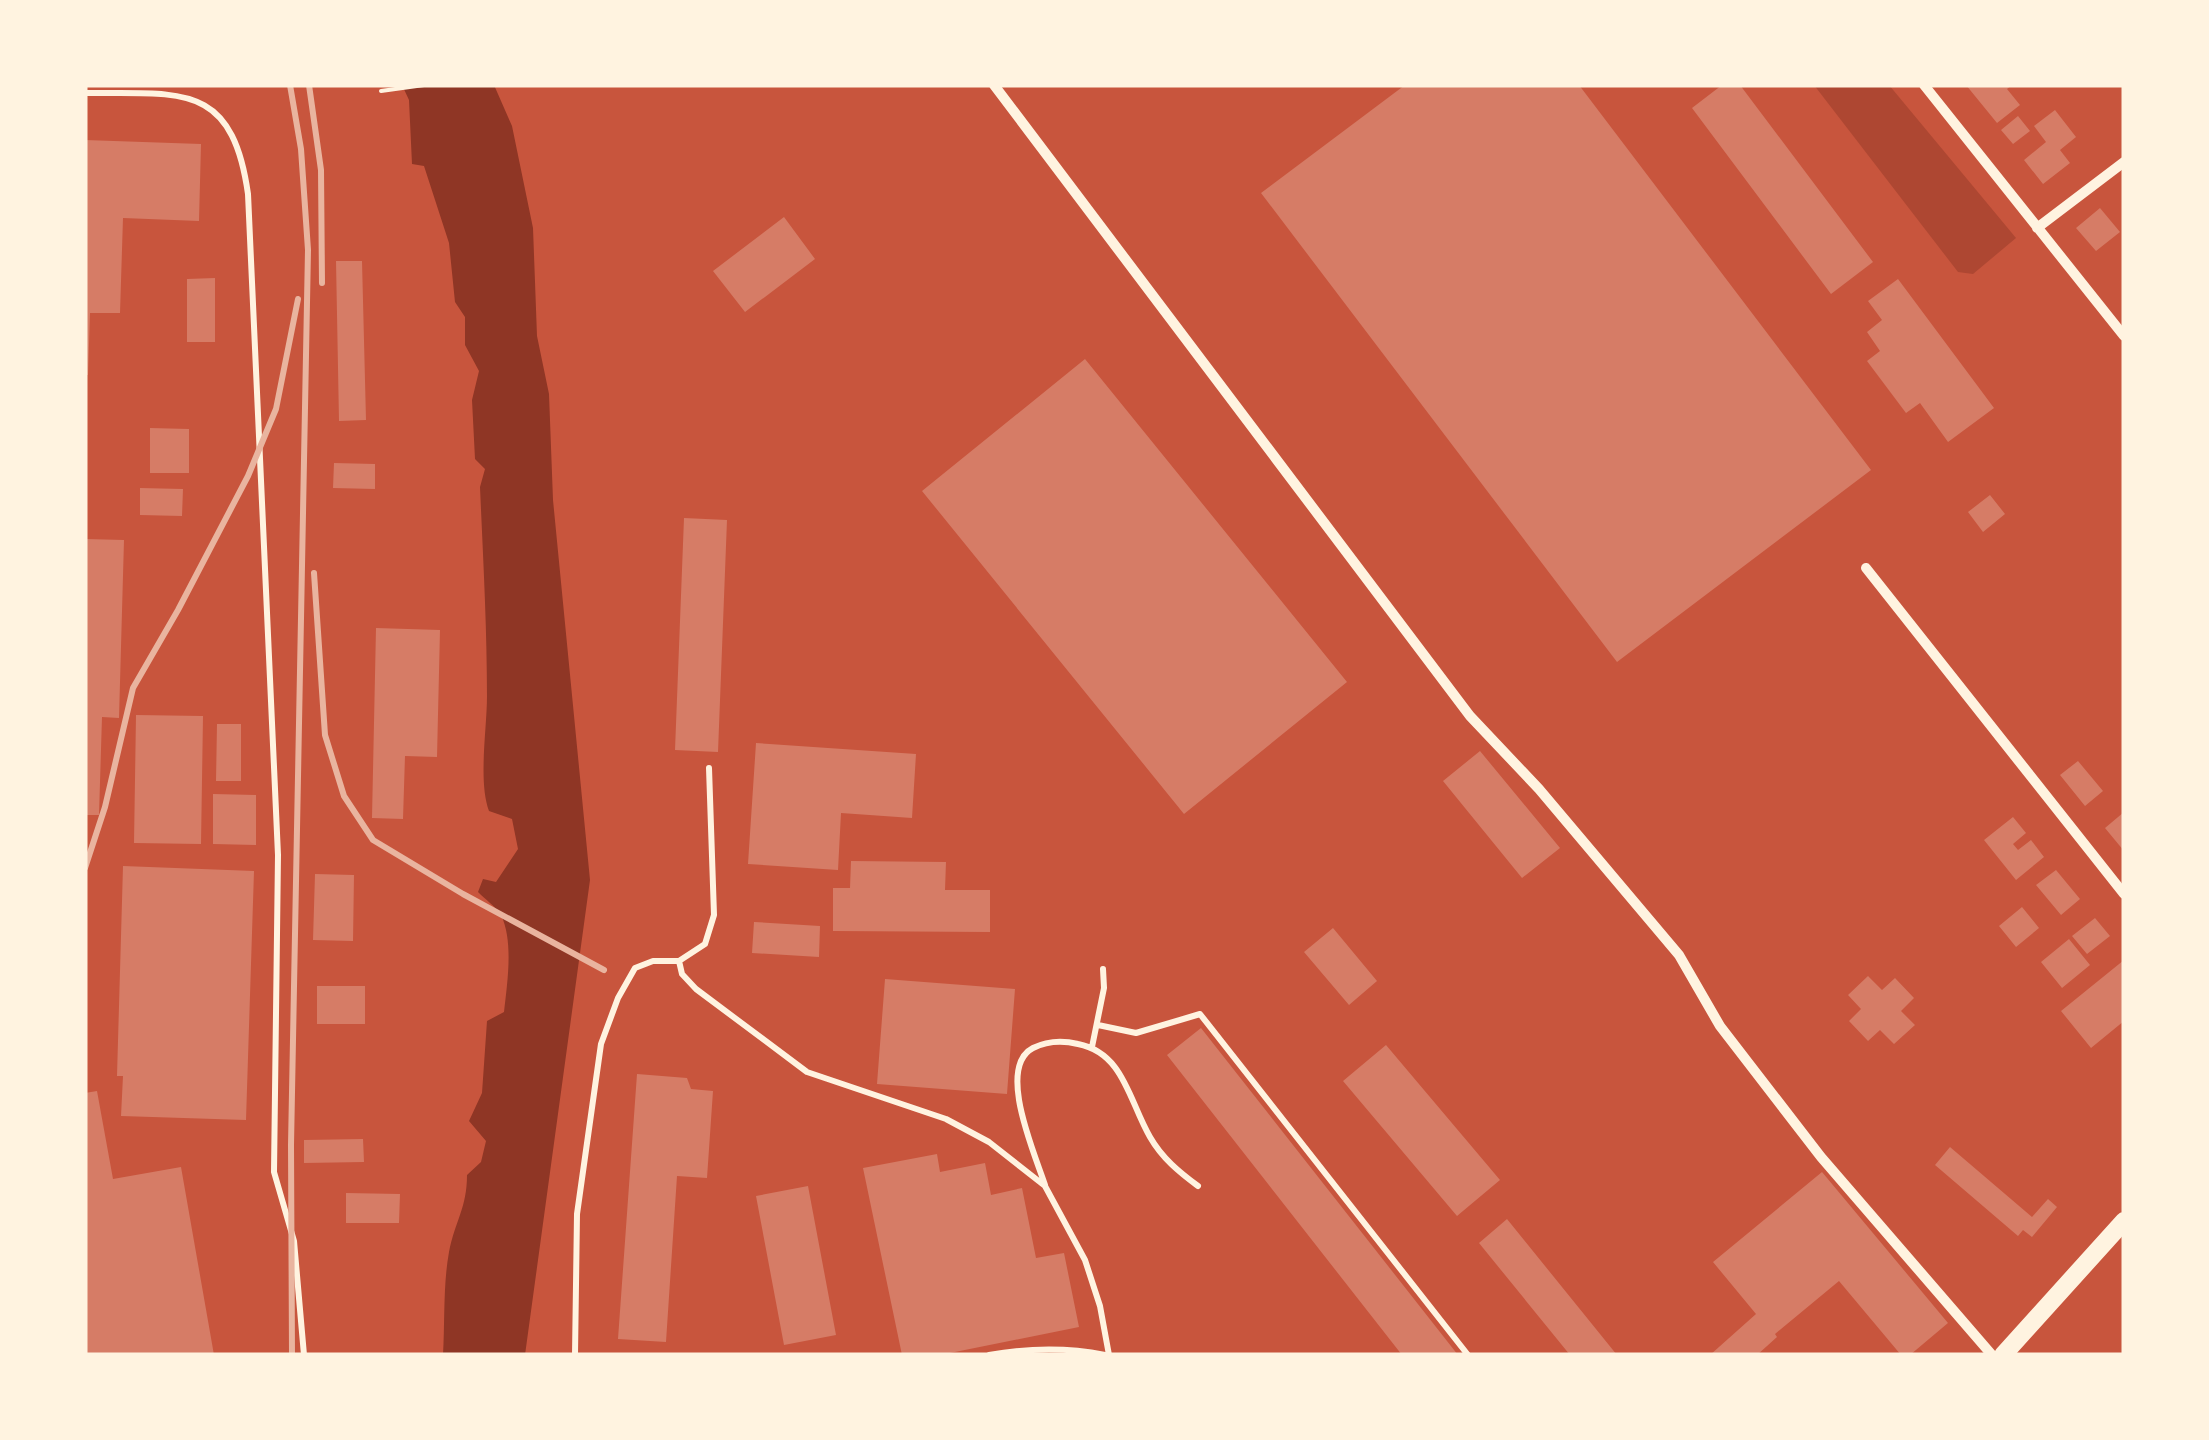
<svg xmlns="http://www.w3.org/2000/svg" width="2209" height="1440" font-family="Montserrat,sans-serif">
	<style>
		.green { fill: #ae4732 }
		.water { fill: #8f3625 }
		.building { fill: #d67c66 }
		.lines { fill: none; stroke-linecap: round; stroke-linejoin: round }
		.path { stroke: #fff3e0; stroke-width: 4 }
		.service { stroke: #fff3e0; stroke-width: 6 }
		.minor { stroke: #fff3e0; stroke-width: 10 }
		.secondary { stroke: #fff3e0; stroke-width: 18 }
		.rail { stroke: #e9b49f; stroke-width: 6 }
	</style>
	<rect width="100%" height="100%" fill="#c8553d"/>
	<path class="green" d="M1814,85H1889L2016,238L1973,274L1958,272Z"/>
	<path class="water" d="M402,85H494L512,126L533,228L537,336L549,394L553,500L590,880L525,1355H443C445,1321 443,1285 449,1252C455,1221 467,1208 467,1175L481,1162L486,1141L469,1121L482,1093L487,1021L504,1012C507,984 514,942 501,915C496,907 485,899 478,892L483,879L496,882L518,849L512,819L489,811C478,782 487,729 487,696C487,626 483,557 480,487L485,469L475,459L472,400L479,371L465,345V317L455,302L449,243L424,166L412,164L409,100Z"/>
	<path class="building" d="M1405,85H1579L1871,470L1617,662L1261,193Z
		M1722,85H1740L1873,262L1831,294L1692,108Z
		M1966,85H2012L2007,89L2020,105L1997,123Z
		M2055,110L2076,137L2060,150L2070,163L2043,184L2024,160L2046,142L2034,126Z
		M2018,116L2030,131L2013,144L2001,130Z
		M85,140L201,144L199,221L123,218L120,313H90L88,375H85Z
		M2100,208L2120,232L2096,251L2076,228Z
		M784,217L815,259L745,312L713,271Z
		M336,261H362L366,420L339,421Z
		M215,278V342H187V279Z
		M1898,279L1994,408L1948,442L1920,403L1906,413L1867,361L1880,351L1867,332L1882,320L1868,301Z
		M1085,359L1347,682L1184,814L922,491Z
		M150,428L189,429V473H150Z
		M334,463L375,464V489L333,488Z
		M140,488L183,489L182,516L140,515Z
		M1990,495L2005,514L1983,532L1968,512Z
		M684,518L727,520L718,752L675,750Z
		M85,539L124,540L119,718L102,717L99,815H85Z
		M376,628L440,630L437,757L405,756L403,819L372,818Z
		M136,715L203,716L201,844L134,843Z
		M217,724H241V781H216Z
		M756,743L916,754L912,818L841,813L838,870L748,864Z
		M1480,751L1560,848L1522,878L1443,781Z
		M2078,761L2103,791L2085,806L2060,775Z
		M213,794L256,795V845L213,844Z
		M2124,812V851L2105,828Z
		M2013,817L2026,833L2013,844L2018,850L2031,840L2044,857L2016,880L1984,840Z
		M851,861L946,862L945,890H990V932L833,931V888H850Z
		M123,866L254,871L246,1120L121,1116L123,1076H117Z
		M2056,870L2080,899L2061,915L2036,885Z
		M315,874L354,875L353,941L313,940Z
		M2022,907L2039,928L2016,947L1999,926Z
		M2095,918L2110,936L2087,954L2072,936Z
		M754,922L820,926L819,957L752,953Z
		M1333,928L1377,981L1349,1005L1304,952Z
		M2069,939L2090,965L2062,988L2041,962Z
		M2124,960V1021L2091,1048L2061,1011Z
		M1868,976L1882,990L1895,978L1914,998L1901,1011L1915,1025L1894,1044L1880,1030L1868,1041L1849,1021L1861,1009L1848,995Z
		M885,979L1015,989L1007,1094L877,1084Z
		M317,986H365V1024H317Z
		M1201,1028L1458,1355H1402L1167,1055Z
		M1386,1045L1500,1180L1457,1216L1343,1081Z
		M637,1074L687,1078L691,1089L713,1091L707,1178L677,1176L666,1342L618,1339Z
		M97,1091L113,1179L181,1167L214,1355H85V1093Z
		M363,1139L364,1162L304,1163V1140Z
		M1950,1147L2032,1217L2048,1199L2057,1207L2032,1237L2023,1230L2018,1236L1935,1165Z
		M937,1154L940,1172L985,1163L991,1195L1022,1188L1036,1258L1064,1253L1079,1327L940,1355H902L863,1168Z
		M1822,1172L1948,1323L1910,1355H1901L1839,1281L1775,1334L1777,1337L1757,1355H1710L1756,1314L1713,1262Z
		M808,1186L836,1335L784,1345L756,1196Z
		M346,1193L400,1194L399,1223H346Z
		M1507,1219L1617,1355H1570L1479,1243Z"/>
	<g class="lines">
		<path class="path" d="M381,91L424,85"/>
		<path class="service" d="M85,93C181,94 232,81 248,194L278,855L274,1172L294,1241L304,1355
			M679,961L682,974L696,989L807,1072L946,1119L989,1142L1045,1186L1085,1260L1100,1306L1109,1355
			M1098,1025L1136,1033L1200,1014L1468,1355
			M1092,1047L1104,988L1103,969
			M1045,1185C1035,1154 996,1067 1033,1048C1047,1041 1062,1040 1078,1044C1124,1053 1129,1101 1150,1137C1162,1158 1179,1172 1198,1186
			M575,1355L577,1214L601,1044L618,998L635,968L653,961H679L705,944L714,915L709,768
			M989,1355C1029,1348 1065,1347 1105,1355"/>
		<path class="minor" d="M994,85L1470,716L1539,789L1679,955L1720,1026L1821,1157L1992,1355
			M1924,85L2124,336
			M2037,228L2124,162
			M1866,568L2124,894"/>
		<path class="secondary" d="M2003,1355L2124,1221"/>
		<path class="rail" d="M290,85L301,149L308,250L291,1145L292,1355
			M309,85L321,170L322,283
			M314,573L325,735L344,796L373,840L463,894L604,970
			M85,868L105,807L133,688L178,610L248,476L276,409L298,299"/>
	</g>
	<rect width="2209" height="1440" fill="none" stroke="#fff3e0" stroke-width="175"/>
</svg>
